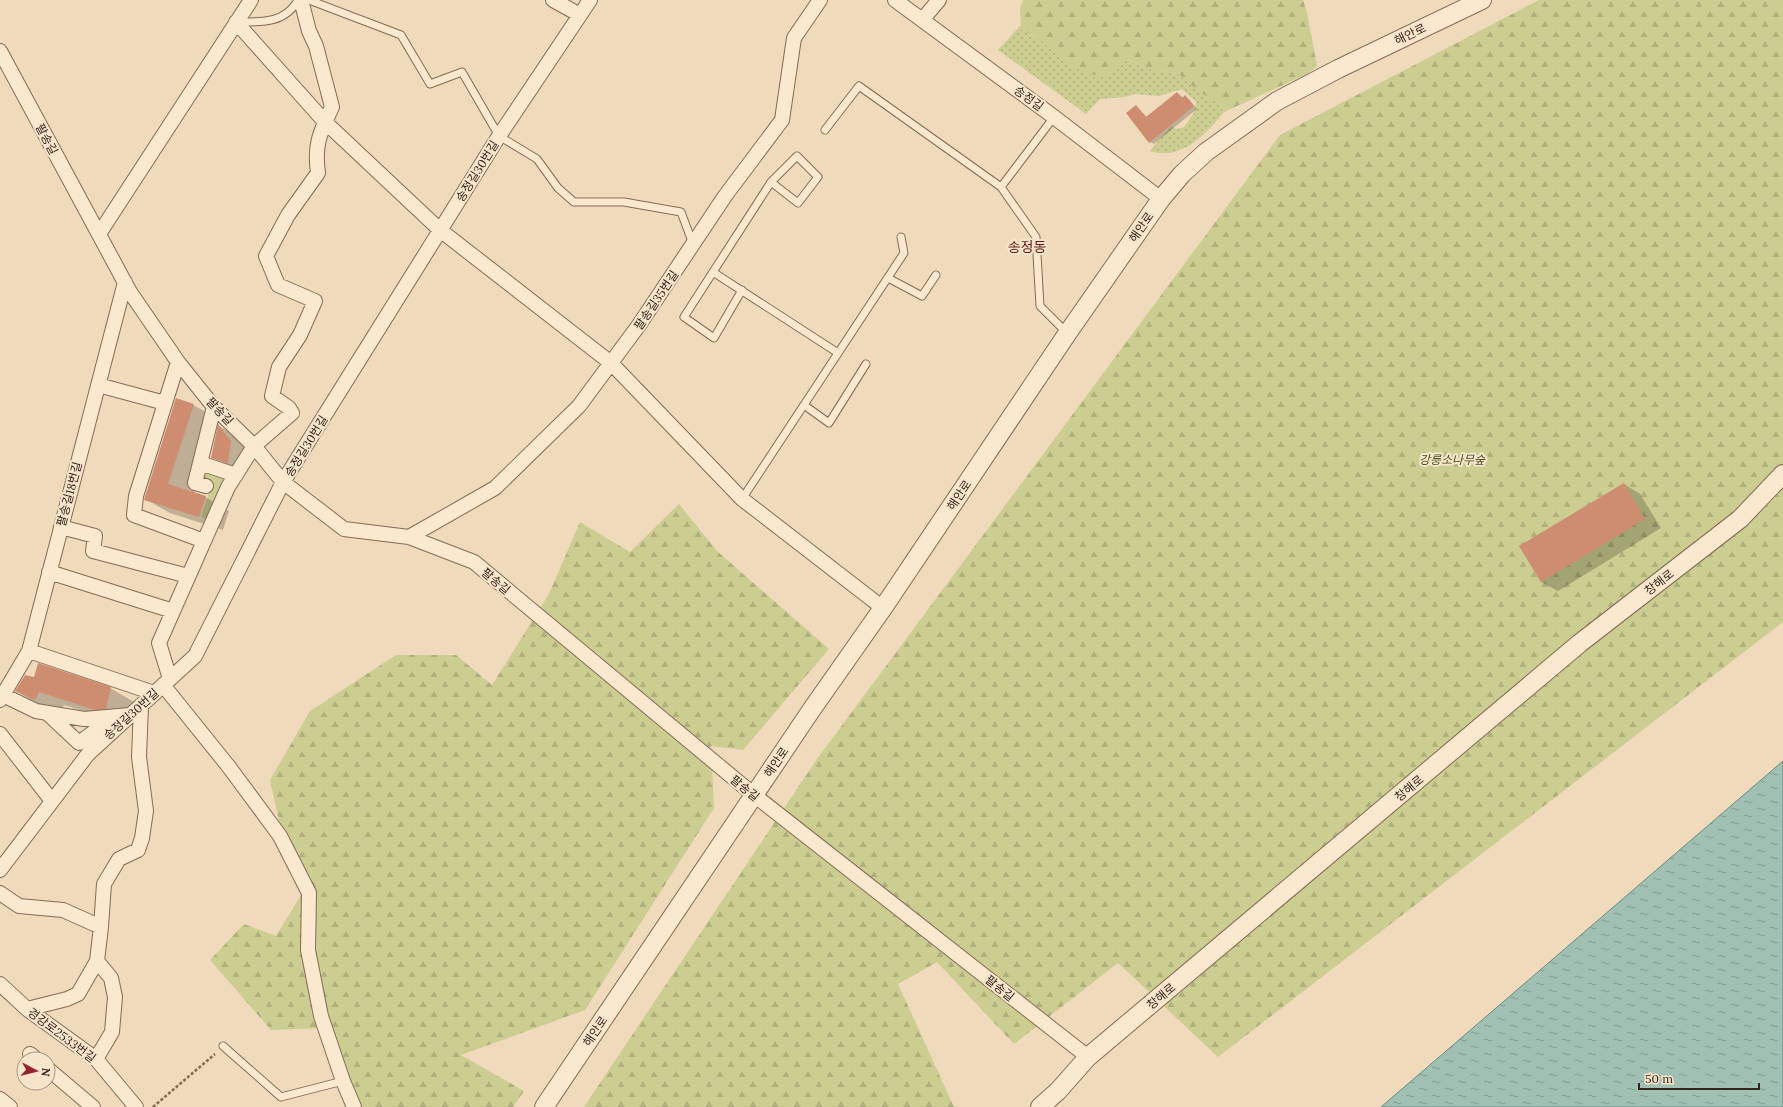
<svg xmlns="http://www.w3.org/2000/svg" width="1783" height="1107" font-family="Lora,'Noto Sans KR',serif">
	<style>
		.grass { fill: url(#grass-dots) }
		.forest { fill: url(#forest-firs) }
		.park { fill: #cccd90 }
		.water { fill: url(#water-ripples); stroke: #688d80 }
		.shadow { fill: #0003 }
		.building { fill: #ce8d70 }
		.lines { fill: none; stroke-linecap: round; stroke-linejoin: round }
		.service-casing { stroke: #866a55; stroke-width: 9 }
		.minor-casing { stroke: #866a55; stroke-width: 16 }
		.tertiary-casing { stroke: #866a55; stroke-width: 20 }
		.path { stroke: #866a55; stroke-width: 2.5; stroke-dasharray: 3 2; stroke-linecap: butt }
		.service { stroke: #fae8cf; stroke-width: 7 }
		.minor { stroke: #fae8cf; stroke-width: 14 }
		.tertiary { stroke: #fae8cf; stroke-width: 18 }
		.labels { text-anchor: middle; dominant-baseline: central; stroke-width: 4; stroke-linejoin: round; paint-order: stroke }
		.street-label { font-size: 12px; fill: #35241b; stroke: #f6e5cb }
		.park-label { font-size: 12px; font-style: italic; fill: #4b5220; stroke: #f6e5cb }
		.quarter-label { font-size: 14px; fill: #632019; stroke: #f6e5cb }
	</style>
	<defs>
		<pattern id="grass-dots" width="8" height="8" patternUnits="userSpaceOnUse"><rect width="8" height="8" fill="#cccd90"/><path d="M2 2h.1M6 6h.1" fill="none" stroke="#b0b07c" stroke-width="1.8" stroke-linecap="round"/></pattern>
		<pattern id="forest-firs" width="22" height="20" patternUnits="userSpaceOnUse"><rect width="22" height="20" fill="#cccd90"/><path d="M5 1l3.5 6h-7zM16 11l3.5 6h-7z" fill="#b0b07c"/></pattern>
		<pattern id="water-ripples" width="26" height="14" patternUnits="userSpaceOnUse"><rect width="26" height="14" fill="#a0c0b3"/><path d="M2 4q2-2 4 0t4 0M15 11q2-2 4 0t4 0" fill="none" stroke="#839c91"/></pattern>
	</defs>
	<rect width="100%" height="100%" fill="#efdabc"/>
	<path class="grass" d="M1021,25V29L1040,39L1063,61L1109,76L1127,60L1156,70L1179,74L1199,91L1220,105L1224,112C1206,134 1182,161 1150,151L1171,126L1176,129L1184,127L1194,113L1196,102L1182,89L1159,96L1134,94L1125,97L1100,99L1086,114L998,50Z"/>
	<path class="forest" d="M1023,0H1303L1307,13L1317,66L1307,74L1224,112L1220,105L1200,92L1179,74L1156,70L1127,60L1109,76L1087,74L1063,61L1040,39L1021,29L1020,8Z
		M1539,0H1783V622L1218,1057L1118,963L1014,1044L937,962L898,984L954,1107H584L817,759L1280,135Z
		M679,504L717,551L829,649L743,750L711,746L714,808L585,1010L461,1055L524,1091L513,1107H353L325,1028L271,1030L210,960L244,924L276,936L303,892L285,847L270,780L310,711L396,655H456L492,685L549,594L580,522L630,552Z"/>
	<path class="park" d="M204,468L226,476L211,520L201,517L211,486L200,482Z"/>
	<path class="water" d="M1783,761V1107H1381Z"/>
	<path class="shadow" d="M1177,93L1184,98L1185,97L1189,99L1197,109L1154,144L1150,142L1136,106L1147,117Z
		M193,405L217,418L194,493L205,497L229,511L223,530L170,513L145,499Z
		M219,426L235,435L247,451L244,472L228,467L212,457Z
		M1624,484L1640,494L1661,528L1558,591L1541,582Z
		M35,678L110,688L134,702L120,723L64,705L60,714L40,705L16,691Z"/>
	<path class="building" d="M1177,92L1182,98L1185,95L1194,106L1149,143L1126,113L1136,105L1146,117Z
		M176,398L194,404L168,484L206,496L199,517L144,500Z
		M218,424L231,441L228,463L211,458Z
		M1624,483L1645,519L1541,582L1519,546Z
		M38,663L111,687L106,709L95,710L39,692L35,700L15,691L25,675L34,677Z"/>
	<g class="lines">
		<defs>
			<path id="service" d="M309,0L401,35L430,84L462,72L499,136L537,159L558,188L574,202H624L681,212L693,244
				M237,22C260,22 285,24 298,0
				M825,130L859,86L1001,187L1054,117
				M771,182L797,156L818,177L798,203L771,182L713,272L838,353
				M1001,187L1036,237L1040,306L1067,333
				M713,272L684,317L714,338L742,290
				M888,278L922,296L936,275
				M804,405L829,423L866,364
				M742,499L904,253L901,237
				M223,1046L281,1097L343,1081"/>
			<path id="minor" d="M553,0L580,15
				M895,0L1054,117L1161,199
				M922,20L939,0
				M236,22L325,122L440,230L611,363L742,499L883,608
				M0,51L130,292L178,362L214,407L254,446L283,482L344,529L409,537L474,562L754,795L1088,1057
				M99,234L251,0
				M178,362L136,496L134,515L204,541
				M98,385L165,403
				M200,463L236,475
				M206,486L195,483L214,407
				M61,527L95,536L93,551L188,576
				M409,537L495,488L579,406L639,325L725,196L782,120L794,38L820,0
				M49,572L173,611
				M29,651L154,693
				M170,679L159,643L228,487L254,446L292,413L289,408L272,396L279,367L300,335L315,301L278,285L266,256L288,215L318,173C314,144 320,133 332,107L316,46L309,31L301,0
				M163,685L229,767L280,836L309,893L308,950L321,1016L343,1081L354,1107
				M3,695L36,711L84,719L130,715
				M0,700L29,651L125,282
				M47,713L79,743L113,717
				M0,734L52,801
				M0,870L88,754L195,656L283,482L499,136L590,0
				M0,893L19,906L63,910L101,927L104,884L119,859L138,850L142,838L146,811L139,757L141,705
				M0,984L27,1009L96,1059L136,1107
				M27,1009L67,999L78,994L97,961L101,927
				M30,1054L36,1059
				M96,1059L112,1032L115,997L111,978L97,961
				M48,1069L93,1107
				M0,1099L10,1107"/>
			<path id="tertiary" d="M544,1107L812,709L883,608L1067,334L1161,199L1182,174L1206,152L1277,101L1338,69L1482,0
				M1040,1107L1058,1091L1088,1057L1580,643L1740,519L1783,474"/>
		</defs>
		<use href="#service" class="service-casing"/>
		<use href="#minor" class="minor-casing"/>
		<use href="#tertiary" class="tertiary-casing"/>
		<path class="path" d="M153,1107L215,1054"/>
		<use href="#service" class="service"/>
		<use href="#minor" class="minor"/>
		<use href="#tertiary" class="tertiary"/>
	</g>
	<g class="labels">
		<g class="street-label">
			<text transform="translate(1410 34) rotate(-26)">해안로</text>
			<text transform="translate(1029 98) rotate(36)">송정길</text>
			<text transform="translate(47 139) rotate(62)">팔송길</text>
			<text transform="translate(477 171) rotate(-58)">송정길30번길</text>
			<text transform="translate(1141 227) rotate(-55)">해안로</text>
			<text transform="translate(656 300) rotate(-56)">팔송길35번길</text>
			<text transform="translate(220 411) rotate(47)">팔송길</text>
			<text transform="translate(306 446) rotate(-58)">송정길30번길</text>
			<text transform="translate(69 494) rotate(-75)">팔송길18번길</text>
			<text transform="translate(959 495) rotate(-56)">해안로</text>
			<text transform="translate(496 581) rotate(40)">팔송길</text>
			<text transform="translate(1659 582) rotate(-38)">창해로</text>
			<text transform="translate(131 714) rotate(-42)">송정길30번길</text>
			<text transform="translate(776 762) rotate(-56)">해안로</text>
			<text transform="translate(745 788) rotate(39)">팔송길</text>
			<text transform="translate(1409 788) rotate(-40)">창해로</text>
			<text transform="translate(1000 988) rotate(38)">팔송길</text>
			<text transform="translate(1161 996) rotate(-40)">창해로</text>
			<text transform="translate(595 1031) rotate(-56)">해안로</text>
			<text transform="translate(62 1035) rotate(37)">경강로2533번길</text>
		</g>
		<g class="park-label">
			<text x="1452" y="459">강릉소나무숲</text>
		</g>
		<g class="quarter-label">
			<text x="1027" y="247">송정동</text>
		</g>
	</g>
	<g transform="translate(36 1071) rotate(97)"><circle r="19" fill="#f6e5cb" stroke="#a99885"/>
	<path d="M0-3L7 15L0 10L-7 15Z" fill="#972331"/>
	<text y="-6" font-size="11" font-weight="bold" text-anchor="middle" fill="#35241b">N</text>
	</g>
	<path d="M1639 1083v6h120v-6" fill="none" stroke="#35241b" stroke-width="2"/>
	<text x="1645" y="1083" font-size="12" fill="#35241b" stroke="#f6e5cb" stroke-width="3" paint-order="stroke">50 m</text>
</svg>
